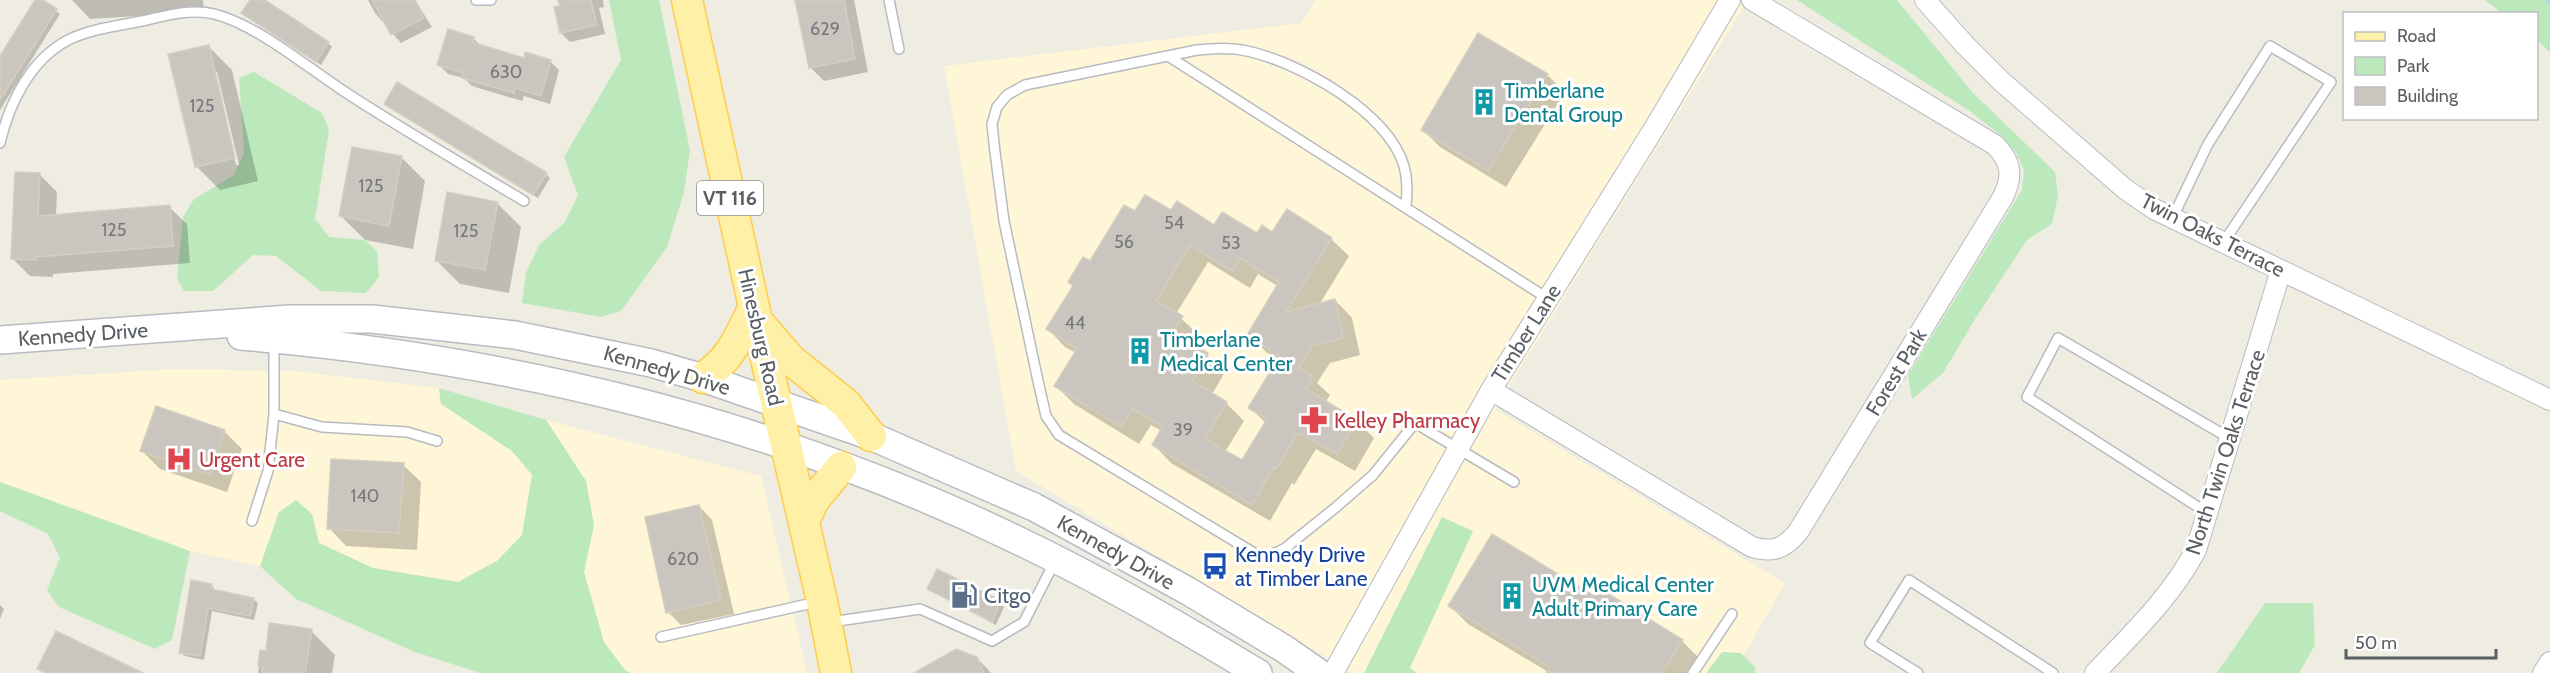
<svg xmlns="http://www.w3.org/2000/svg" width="2550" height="673" font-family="Cabin,sans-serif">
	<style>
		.commercial { fill: #fff5d7 }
		.green { fill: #bce9bb }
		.shadow { fill: #0003; fill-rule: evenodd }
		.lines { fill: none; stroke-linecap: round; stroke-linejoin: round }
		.stream { stroke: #a2d7ff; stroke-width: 6 }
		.building { fill: #cac6bf; stroke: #d4cec0; stroke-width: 1.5; fill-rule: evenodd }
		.service-casing { stroke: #b7bbc0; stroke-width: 12 }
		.minor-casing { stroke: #b7bbc0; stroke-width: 22 }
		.secondary-casing { stroke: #b8bcc2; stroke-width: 30 }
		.primary-casing { stroke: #ffcc4b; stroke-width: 33 }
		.service { stroke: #fff; stroke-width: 9 }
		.minor { stroke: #fff; stroke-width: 20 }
		.secondary { stroke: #fff; stroke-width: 27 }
		.primary { stroke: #fff0a7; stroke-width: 30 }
		.labels { text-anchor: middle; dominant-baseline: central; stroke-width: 6; stroke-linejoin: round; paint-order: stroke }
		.number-label { font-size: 18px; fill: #76797b }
		.shield { fill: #fff; stroke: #8c8f92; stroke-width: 1.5 }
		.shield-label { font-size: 20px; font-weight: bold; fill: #5a5f64 }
		.culture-label { font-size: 21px; fill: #0d838f; stroke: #fff; text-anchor: start }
		.street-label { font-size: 21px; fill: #5a5f64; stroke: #fff }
		.health-label { font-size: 21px; fill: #be3a42; stroke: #fff; text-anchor: start }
		.transit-label { font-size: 21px; fill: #164399; stroke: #fff; text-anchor: start }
		.service-label { font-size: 21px; fill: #4e5e75; stroke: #fff; text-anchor: start }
	</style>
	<rect width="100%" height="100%" fill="#efece2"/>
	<path class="commercial" d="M1316,0H1748L1495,409L1785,583L1734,673H1352L1016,471L944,66L1301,23Z
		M175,369L294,371L439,388L441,404L512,451L532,474L522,535L497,561L458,582L373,568L319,543L312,514L279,512L260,566L190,551L0,482V380Z
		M546,420L761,476L807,673H631L625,670L604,642L584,572L594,525L586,481Z"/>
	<path class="green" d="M609,0H659L690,150L684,192L667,247L621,311L601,317L522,303L526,273L539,245L565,222L578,195L564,157L621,60Z
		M1797,0H1897L1973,93L2055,172L2058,195L2052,224L2027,240L1975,319L1943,373L1912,399L1908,375L2022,190L2024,170L2017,154L2003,137L1971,112Z
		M2485,0H2550V52L2537,41L2536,14L2502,13Z
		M254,72L322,113L329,130L315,219L329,237L364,240L377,251L379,277L366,293L321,291L276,256L253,255L213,291H184L177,278L183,217L194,199L234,175L244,153L239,78Z
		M439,388L546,420L586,481L594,525L584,572L604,642L625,670L631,673H480L415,652L296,599L260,566L279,512L296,500L312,514L319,543L373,568L458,582L497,561L522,535L532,475L512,451L441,404Z
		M0,482L190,551L172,640L155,649L59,607L47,590L60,558L48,534L0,511Z
		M1442,517L1473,531L1410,668L1417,673H1364Z
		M2265,603H2313L2315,645L2299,673H2217Z
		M1722,652L1741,653L1755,667V673H1706Z"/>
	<path class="shadow" d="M37,0H40L60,14L0,110V59Z
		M72,0H203L204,12L90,19Z
		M251,0H262L328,43L332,47L321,65L247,17L243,13Z
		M368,0H415L432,27L401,43L375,13Z
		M560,0H603L604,7L599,8L605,34L570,42L561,33Z
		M797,0H854L868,72L824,81L810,67Z
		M473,38L481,46L525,59L550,61L559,70L550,104L524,96L522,101L472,86L464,78L448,74L439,65Z
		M208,46L232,70L258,181L220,190L196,166ZM214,72H217L239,165H236Z
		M1547,75L1565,92L1506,187L1440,147L1423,130Z
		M386,104L546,174L550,178L538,198Z
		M401,157L425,181L413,249L365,240L341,216Z
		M39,174L57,192L56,216L169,207L187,224L190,263L53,274V277L30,276L12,258Z
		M497,203L521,227L509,293L460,284L436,260Z
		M1172,212L1214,227L1257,235L1273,234L1331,239L1349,256L1319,305L1335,300L1352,318L1360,355L1330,363L1317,383L1330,395L1325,403L1356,421L1374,438L1355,471L1316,449L1294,485L1292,483L1270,521L1171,463L1154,445L1162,431L1151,425L1139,444L1074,404L1056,386L1076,353L1065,347L1048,329L1090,263L1136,213ZM1208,262L1250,288L1258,274L1278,286L1249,335L1266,352L1279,360L1250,408L1266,423L1242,462L1225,452L1244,421L1226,403L1212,394L1225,372L1207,355L1193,346L1199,335L1176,314Z
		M224,431L242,449L227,492L160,469L142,451Z
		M403,465L421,482L417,550L346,546L329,528Z
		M699,506L712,520L734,614L681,625L668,612Z
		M212,585L215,591L253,599L258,603L254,620L212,611L204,660L185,656L180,652Z
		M929,589L1000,602L1004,607L996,625Z
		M1594,598L1682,641L1699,658L1690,673H1550L1468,624L1450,606Z
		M0,605L4,609L0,619Z
		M311,631L335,655L332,673H258L261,652L267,653Z
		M977,658L991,673H920Z"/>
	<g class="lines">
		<path class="stream" d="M2549,0L2550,1"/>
	</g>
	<path class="building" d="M35,0H43L57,9L0,100V56Z
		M250,0H265L329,42L316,62L241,13Z
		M372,0H415L424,18L391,35Z
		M558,0H591L597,25L560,33L554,7L560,6Z
		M795,0H844L855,59L809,68Z
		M448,29L474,37L472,42L524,58L525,52L551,60L541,96L515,88L514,93L462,78L463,73L437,65Z
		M1478,33L1548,74L1488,171L1421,130Z
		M209,45L235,158L195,167L168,54Z
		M397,82L547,173L533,195L384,104Z
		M352,147L402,156L389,226L339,216Z
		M15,172L40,173L38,216L170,205L173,246L36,257V260L11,259Z
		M447,192L498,202L485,270L435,261Z
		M1145,195L1171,210L1177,201L1214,225L1222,212L1257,233L1262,225L1272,232L1287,209L1332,238L1286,312L1335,299L1343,338L1312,346L1299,368L1313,376L1306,389L1357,420L1337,454L1298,433L1276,469L1274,467L1252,505L1152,445L1163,426L1133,409L1121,427L1054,386L1077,349L1046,329L1073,286L1068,282L1083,257L1090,261L1124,205L1135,211ZM1190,245L1232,271L1240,258L1279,282L1247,335L1280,356L1248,408L1267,419L1242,460L1205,439L1227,402L1193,381L1208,353L1173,333L1183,316L1156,301Z
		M156,406L225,430L210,475L140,451Z
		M331,459L404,463L399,533L327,529Z
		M699,505L721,600L666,613L645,517Z
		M1492,534L1594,596L1599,588L1683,640L1662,673H1546L1550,667L1448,606Z
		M937,569L1001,601L992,622L927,589Z
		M191,580L212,584L211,589L254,598L250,616L208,608L200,656L179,653Z
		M269,623L312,629L305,673H262L263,667L258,666L260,650L266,651Z
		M56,631L143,673H46L37,669Z
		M956,649L977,657L984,673H914Z"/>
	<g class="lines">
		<defs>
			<path id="service" d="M476,0H491
				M889,0L899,49
				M1168,56L1547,298
				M0,143C9,104 30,60 68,40C90,29 117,26 142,21C165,16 191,8 214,14C255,24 306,66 342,90C401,129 463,164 524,201
				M1406,207C1407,193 1408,180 1404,166C1388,112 1299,62 1247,51C1230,47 1214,48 1197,50L1025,85L1007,95L997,107L992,124L995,152L1004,221L1038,381L1046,416L1059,435L1259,556H1267L1284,549L1335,508L1373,475L1415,423L1514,482
				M2172,219L2208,144L2270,46L2331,82L2223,243
				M274,414L322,427L407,432L437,441
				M2209,514L2027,397L2058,338L2231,439
				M252,521L268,471L274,414V341
				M831,622L920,609L992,641L1024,622L1055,561
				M661,637L817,602
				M1693,673L1732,614
				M1918,673L1870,643L1909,580L2053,673"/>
			<path id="minor" d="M1925,0L1965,45L2001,81L2125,189L2154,209L2550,400
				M1491,390L1752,547C1773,553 1784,549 1798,532L2003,197C2013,176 2012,162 1995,145L1752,0
				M1333,673L1491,390L1655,127L1730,0
				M2095,673C2132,634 2171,597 2196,550L2281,270
				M2543,673L2550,662"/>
			<path id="secondary" d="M241,336C508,358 773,422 1015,539C1099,579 1178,625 1258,673
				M0,340L290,319H372L515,335L651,363L703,378L871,436L1034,507L1188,591L1283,648L1319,673"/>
			<path id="primary" d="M687,0L754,307L822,601L836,673
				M760,324L791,360L846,404L871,436
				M703,378C732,358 739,337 754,307
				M804,521L814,500L841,467"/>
		</defs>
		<use href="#service" class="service-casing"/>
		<use href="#minor" class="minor-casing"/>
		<use href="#secondary" class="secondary-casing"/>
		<use href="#primary" class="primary-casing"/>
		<use href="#service" class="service"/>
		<use href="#minor" class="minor"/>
		<use href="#secondary" class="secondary"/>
		<use href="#primary" class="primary"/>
	</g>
	<defs>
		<symbol id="building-bare" viewBox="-9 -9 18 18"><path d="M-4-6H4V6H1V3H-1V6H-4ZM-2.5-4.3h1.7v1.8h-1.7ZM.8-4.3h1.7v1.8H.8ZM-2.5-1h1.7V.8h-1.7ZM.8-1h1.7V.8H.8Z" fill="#0f9aa8" stroke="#fff" stroke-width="2.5" paint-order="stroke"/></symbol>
		<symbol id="pharmacy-bare" viewBox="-9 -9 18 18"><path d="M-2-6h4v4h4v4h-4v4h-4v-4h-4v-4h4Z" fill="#e0444e" stroke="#fff" stroke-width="2.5" paint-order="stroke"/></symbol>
		<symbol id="hospital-bare" viewBox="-9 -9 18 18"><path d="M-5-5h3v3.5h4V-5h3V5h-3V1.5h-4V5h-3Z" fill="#e0444e" stroke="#fff" stroke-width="2.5" paint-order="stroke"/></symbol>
		<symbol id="bus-bare" viewBox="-9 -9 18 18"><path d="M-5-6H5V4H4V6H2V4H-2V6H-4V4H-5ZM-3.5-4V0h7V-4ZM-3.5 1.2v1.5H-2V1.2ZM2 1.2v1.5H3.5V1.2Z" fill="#1a4fb4" stroke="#fff" stroke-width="2.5" paint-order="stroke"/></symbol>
		<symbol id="fuel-bare" viewBox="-9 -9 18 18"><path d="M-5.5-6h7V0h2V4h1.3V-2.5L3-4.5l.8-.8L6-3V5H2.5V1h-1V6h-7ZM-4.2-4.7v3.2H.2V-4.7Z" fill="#5c6f8a" stroke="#fff" stroke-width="2.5" paint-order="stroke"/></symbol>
	</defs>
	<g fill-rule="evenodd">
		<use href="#building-bare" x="1465" y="83" width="38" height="38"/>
		<use href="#building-bare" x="1121" y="332" width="38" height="38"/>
		<use href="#pharmacy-bare" x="1295" y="401" width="38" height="38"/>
		<use href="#hospital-bare" x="160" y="440" width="38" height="38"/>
		<use href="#bus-bare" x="1196" y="547" width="38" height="38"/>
		<use href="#fuel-bare" x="945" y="576" width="38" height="38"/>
		<use href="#building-bare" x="1493" y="577" width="38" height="38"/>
	</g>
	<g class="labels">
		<g class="number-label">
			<text x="825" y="29">629</text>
			<text x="506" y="72">630</text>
			<text x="202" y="106">125</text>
			<text x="371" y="186">125</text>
			<text x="1174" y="223">54</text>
			<text x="114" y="230">125</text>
			<text x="466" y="231">125</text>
			<text x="1124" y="242">56</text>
			<text x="1231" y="243">53</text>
			<text x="1075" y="323">44</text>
			<text x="1183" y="430">39</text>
			<text x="365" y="496">140</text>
			<text x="683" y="559">620</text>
		</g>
		<rect class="shield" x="697" y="181" width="66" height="34" rx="4.5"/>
		<g class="shield-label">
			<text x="730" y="198">VT 116</text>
		</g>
		<g class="culture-label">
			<text x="1504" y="90">Timberlane<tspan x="1504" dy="24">Dental Group</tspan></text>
			<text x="1160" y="339">Timberlane<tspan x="1160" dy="24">Medical Center</tspan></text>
			<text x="1532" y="584">UVM Medical Center<tspan x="1532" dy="24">Adult Primary Care</tspan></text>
		</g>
		<g class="street-label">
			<text transform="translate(2213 235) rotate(27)">Twin Oaks Terrace</text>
			<text transform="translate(1526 333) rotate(-58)">Timber Lane</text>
			<text transform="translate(83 334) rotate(-4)">Kennedy Drive</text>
			<text transform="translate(761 337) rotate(77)">Hinesburg Road</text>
			<text transform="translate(667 370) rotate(16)">Kennedy Drive</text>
			<text transform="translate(1896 372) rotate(-59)">Forest Park</text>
			<text transform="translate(2225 452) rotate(-72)">North Twin Oaks Terrace</text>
			<text transform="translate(1116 552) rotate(29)">Kennedy Drive</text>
		</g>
		<g class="health-label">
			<text x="1334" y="420">Kelley Pharmacy</text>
			<text x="199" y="459">Urgent Care</text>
		</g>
		<g class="transit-label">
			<text x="1235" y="554">Kennedy Drive<tspan x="1235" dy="24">at Timber Lane</tspan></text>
		</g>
		<g class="service-label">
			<text x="984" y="595">Citgo</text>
		</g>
	</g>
	<rect x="2343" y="12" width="195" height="108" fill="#ffffff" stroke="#bdbfc1" stroke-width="1.5"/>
	<rect x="2355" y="32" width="30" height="9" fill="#fff0a7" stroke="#bdbfc1" stroke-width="1.5"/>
	<text x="2397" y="42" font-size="18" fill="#5a5f64">Road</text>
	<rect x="2355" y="57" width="30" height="18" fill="#bce9bb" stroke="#bdbfc1" stroke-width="1.5"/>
	<text x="2397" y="72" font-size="18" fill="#5a5f64">Park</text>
	<rect x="2355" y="87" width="30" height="18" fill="#cac6bf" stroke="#bdbfc1" stroke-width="1.5"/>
	<text x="2397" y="102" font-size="18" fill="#5a5f64">Building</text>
	<path d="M2346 649v9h150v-9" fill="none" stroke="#5a5f64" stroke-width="3"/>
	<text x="2355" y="649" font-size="18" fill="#5a5f64" stroke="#ffffff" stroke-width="4.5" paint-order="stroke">50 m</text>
</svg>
